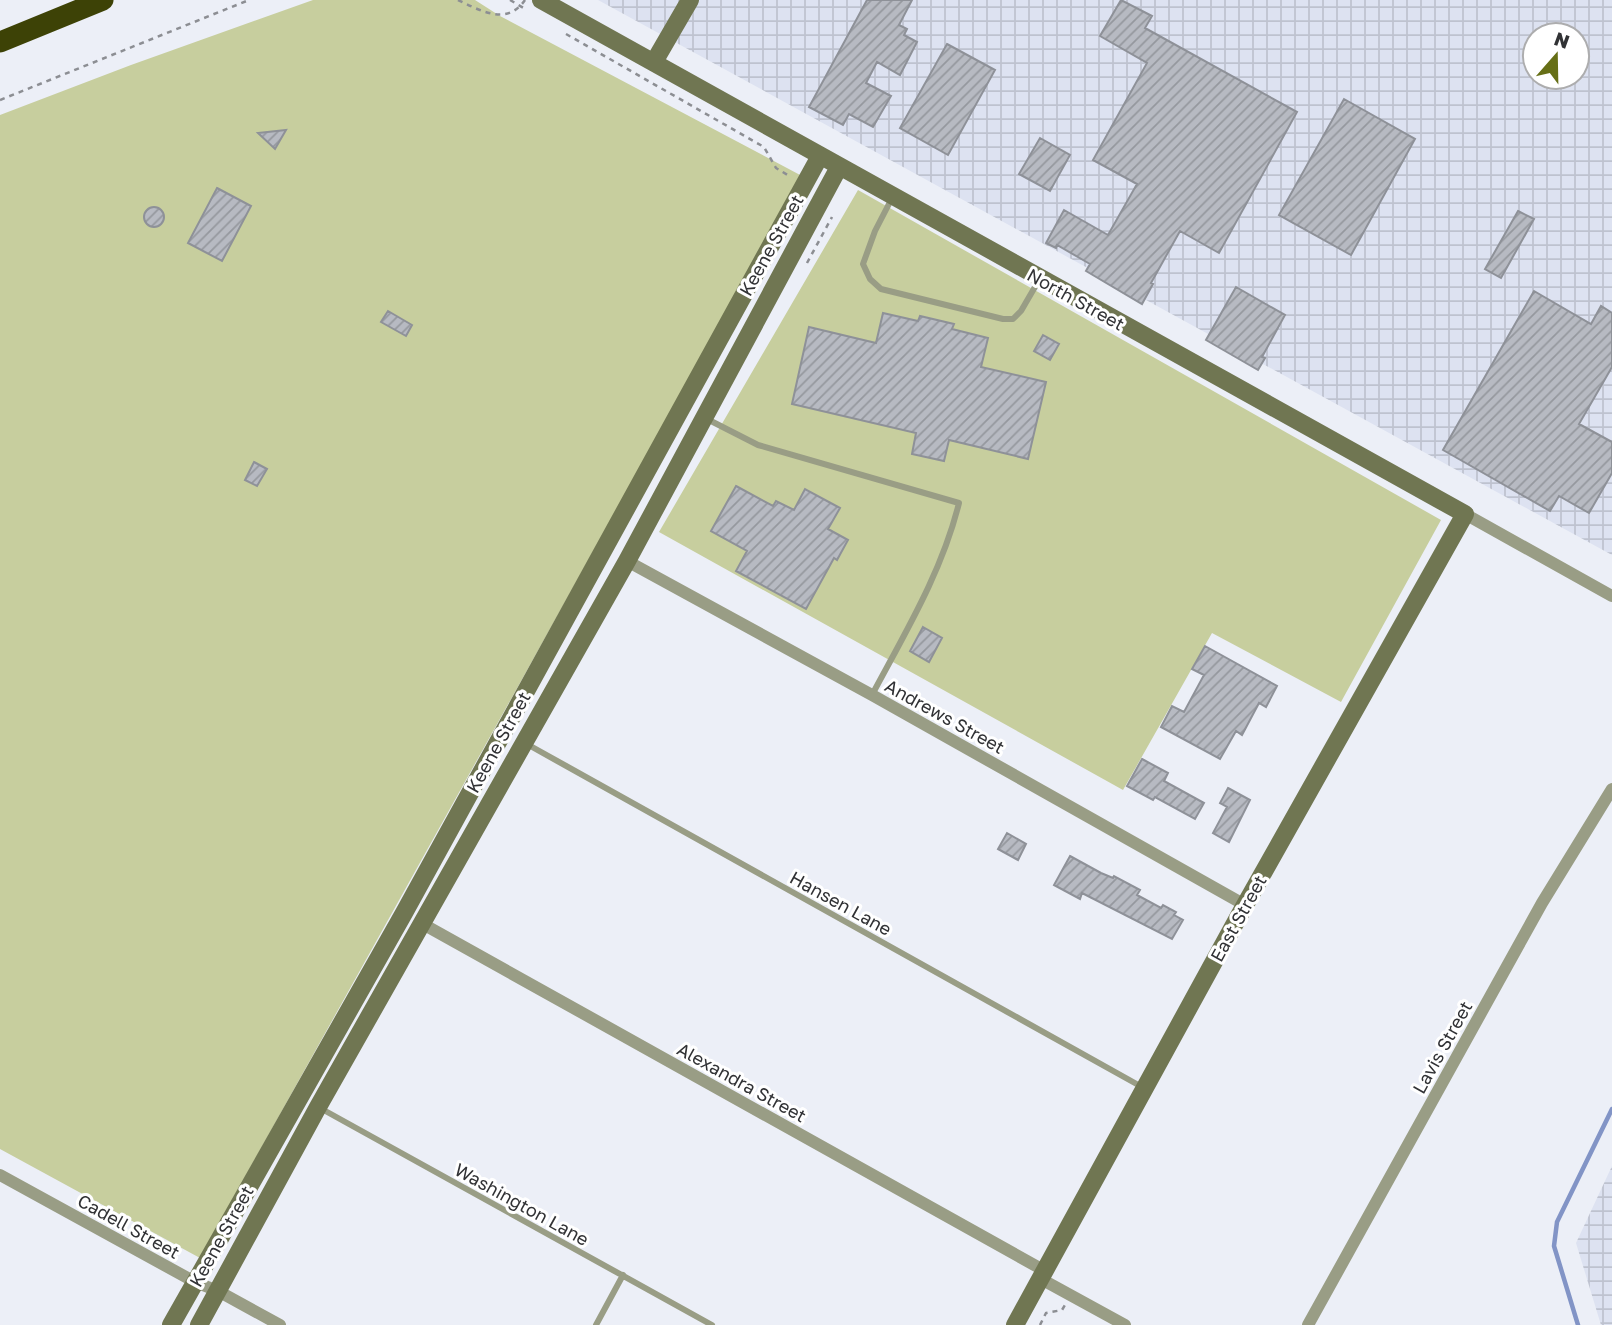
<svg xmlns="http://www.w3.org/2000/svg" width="1612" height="1325" font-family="'Golos Text',sans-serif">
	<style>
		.industrial { fill: url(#industrial-grid); fill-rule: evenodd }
		.green { fill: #c7ce9e }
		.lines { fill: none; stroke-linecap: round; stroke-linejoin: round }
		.stream { stroke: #8294c6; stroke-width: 4.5 }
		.building { fill: url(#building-hatch); stroke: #8e9198; stroke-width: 2 }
		.path { stroke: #8c8e93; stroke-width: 2.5; stroke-dasharray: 5 5; stroke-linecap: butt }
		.lane { stroke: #999d85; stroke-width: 6 }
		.street { stroke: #999d85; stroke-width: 12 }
		.secondary { stroke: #707652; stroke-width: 18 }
		.highway { stroke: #3d4206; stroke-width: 21 }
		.labels { text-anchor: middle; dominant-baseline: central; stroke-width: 6; stroke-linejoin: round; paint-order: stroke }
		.street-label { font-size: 18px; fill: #313235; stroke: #fff }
	</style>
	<defs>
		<pattern id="industrial-grid" width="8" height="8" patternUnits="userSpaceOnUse" patternTransform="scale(1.75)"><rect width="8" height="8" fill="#dde2f1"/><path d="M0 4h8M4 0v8" fill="none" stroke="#bec2cf"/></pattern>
		<pattern id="building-hatch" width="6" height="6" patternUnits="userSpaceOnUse" patternTransform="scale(1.75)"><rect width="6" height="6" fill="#b7bac2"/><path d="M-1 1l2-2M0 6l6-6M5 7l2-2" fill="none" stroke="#95989e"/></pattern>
	</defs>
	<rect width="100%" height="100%" fill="#eceff7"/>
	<path class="industrial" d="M598,0H1612V555ZM1535,35H1577V77H1535Z
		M1612,1166V1325H1601L1576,1243Z"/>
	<path class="green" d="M313,0H475L500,16L802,176L200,1258L0,1149V115L131,65Z
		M858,190L1441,520L1341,702L1212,633L1123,790L659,532Z"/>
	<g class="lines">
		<path class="stream" d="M1578,1325L1554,1246L1557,1222L1612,1109"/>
	</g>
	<path class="building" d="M867,0H912L899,25L907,29L904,35L917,42L900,75L877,62L866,83L891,96L873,127L849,114L843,125L809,107Z
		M1121,0L1152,16L1145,28L1297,112L1219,253L1180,231L1151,283L1153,284L1142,304L1086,271L1090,264L1057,245L1056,248L1046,243L1064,210L1108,235L1137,184L1093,160L1147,63L1100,36Z
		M947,44L995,70L948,155L900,128Z
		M1344,99L1415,139L1351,255L1279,215Z
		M286,130L275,149L258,133Z
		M1040,138L1070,155L1050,191L1019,174Z
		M217,188L251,206L222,261L188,243Z
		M144 217a10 10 0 1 1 20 0a10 10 0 1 1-20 0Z
		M1518,211L1534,219L1501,278L1485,269Z
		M1236,287L1285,315L1262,357L1265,358L1258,370L1206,340Z
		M1534,291L1591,324L1601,306L1612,313V367L1579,424L1612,442V473L1589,513L1559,496L1550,511L1443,450Z
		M388,311L412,325L406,336L381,322Z
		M883,313L918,321L920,316L954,324L952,329L988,338L981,367L1046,382L1028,459L949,440L944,461L912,454L916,433L792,404L809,327L876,343Z
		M1043,335L1059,344L1050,360L1034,351Z
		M254,462L267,469L257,486L245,480Z
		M736,486L773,506L776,501L794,510L805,489L840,508L828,529L848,540L837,560L834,558L806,609L736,571L747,551L711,531Z
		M923,627L942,638L929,662L910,651Z
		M1205,646L1277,686L1266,707L1259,703L1242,735L1236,731L1220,759L1161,727L1172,706L1184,712L1204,675L1192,669Z
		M1142,759L1168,773L1164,781L1204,803L1195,819L1155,797L1153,800L1127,786Z
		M1228,788L1250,800L1229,842L1213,833L1227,807L1220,803Z
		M1007,833L1026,844L1018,860L998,849Z
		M1070,856L1101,873L1113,878L1114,876L1140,890L1137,895L1161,908L1163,905L1176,912L1174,915L1183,920L1172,939L1082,893L1080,899L1054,885Z"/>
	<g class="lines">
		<path class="path" d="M458,0C481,11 507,26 525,0
			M510,0L527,10
			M566,34L764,147L776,168L791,177
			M0,100L249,0
			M807,263L832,217
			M1040,1325L1046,1313L1062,1310L1065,1305"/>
		<path class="lane" d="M892,198L875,231L863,264L870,279L881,289L1003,319H1013L1021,311L1039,280
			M707,419L758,445L959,503C942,572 905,633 872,695
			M525,743L1142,1087
			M320,1108L712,1325
			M596,1325L623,1275"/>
		<path class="street" d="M1465,514L1612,596
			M627,561L872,695L1245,905
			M421,923L1045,1271
			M0,1175L195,1282L218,1291L280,1325
			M1041,1279L1125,1325
			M1308,1325L1542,903L1612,789"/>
		<path class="secondary" d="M541,0L1465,514L1245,905L1015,1325
			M654,62L690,0
			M171,1325L404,913L820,156
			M199,1325L318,1107L627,561L839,167"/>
		<path class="highway" d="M0,42L103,0"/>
	</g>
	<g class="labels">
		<g class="street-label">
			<text transform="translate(771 245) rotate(-61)">Keene Street</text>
			<text transform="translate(1076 299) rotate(29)">North Street</text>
			<text transform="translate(945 716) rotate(29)">Andrews Street</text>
			<text transform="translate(498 742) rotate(-61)">Keene Street</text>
			<text transform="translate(841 903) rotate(29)">Hansen Lane</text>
			<text transform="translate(1238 918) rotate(-61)">East Street</text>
			<text transform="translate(1442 1047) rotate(-61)">Lavis Street</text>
			<text transform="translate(742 1082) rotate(29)">Alexandra Street</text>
			<text transform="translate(522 1204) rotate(29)">Washington Lane</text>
			<text transform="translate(129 1226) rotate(29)">Cadell Street</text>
			<text transform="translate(221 1236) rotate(-61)">Keene Street</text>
		</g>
	</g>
	<g transform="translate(1556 56) rotate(20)"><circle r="33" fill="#ffffff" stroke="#adadae" stroke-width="2"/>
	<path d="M0-5L12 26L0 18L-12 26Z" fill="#666f16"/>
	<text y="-10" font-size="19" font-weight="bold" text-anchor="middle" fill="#313235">N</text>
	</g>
</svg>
